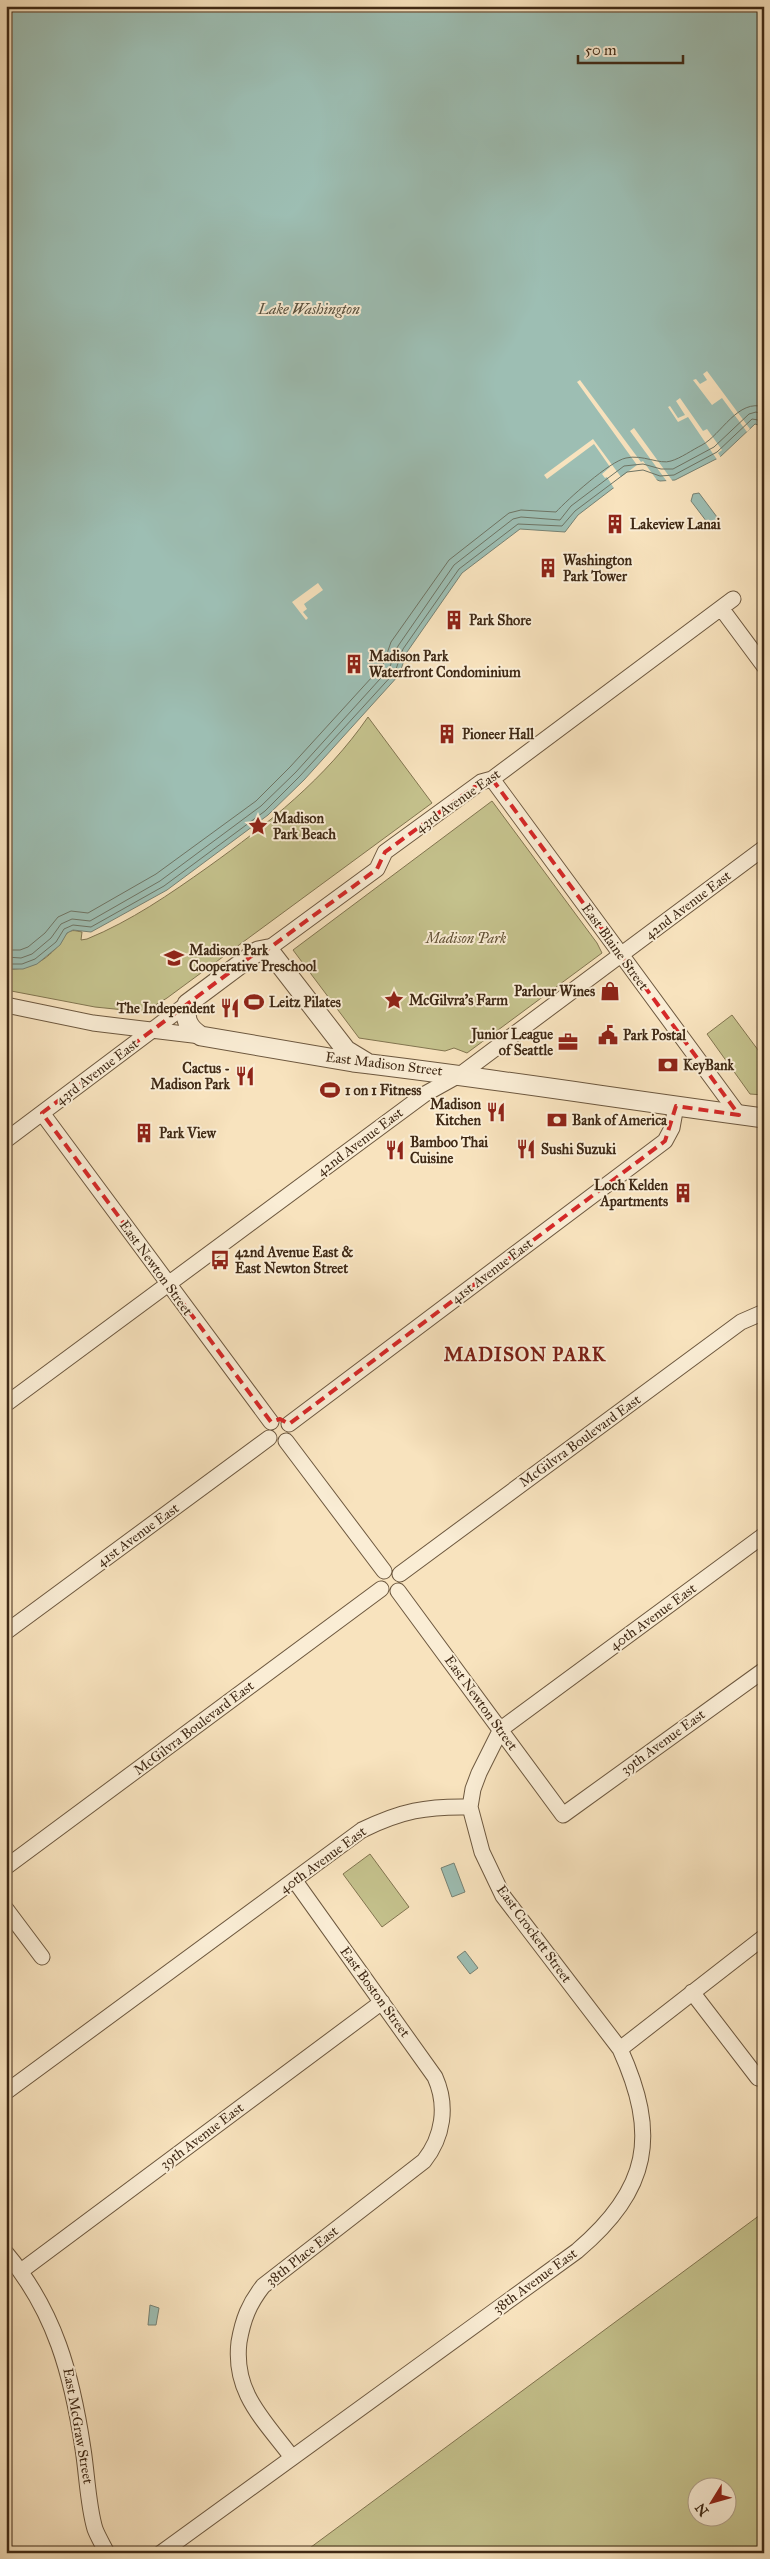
<svg xmlns="http://www.w3.org/2000/svg" width="770" height="2559" font-family="'IM FELL Great Primer',serif">
	<style>
		.green { fill: #c4c18c; stroke: #827550; fill-rule: evenodd }
		.water { fill: #9dbeb3; stroke: #778274 }
		.pier { fill: #f8e3be }
		.lines { fill: none; stroke-linecap: round; stroke-linejoin: round }
		.shore { stroke: #6e7464; stroke-width: 1 }
		.minor-casing { stroke: #6d583f; stroke-width: 17 }
		.tertiary-casing { stroke: #6d583f; stroke-width: 21 }
		.minor { stroke: #faedd5; stroke-width: 15 }
		.tertiary { stroke: #faedd5; stroke-width: 19 }
		.marked { fill: none; stroke: #d62828; stroke-width: 4; stroke-dasharray: 10 6; stroke-linejoin: round }
		.labels { text-anchor: middle; dominant-baseline: central; stroke-width: 4; stroke-linejoin: round; paint-order: stroke }
		.poi-label { font-size: 14px; font-weight: bold; fill: #3f2915; stroke: #faedd5; text-anchor: start }
		.street-label { font-size: 14px; fill: #3f2915; stroke: #faedd5 }
		.park-label { font-size: 14px; font-style: italic; fill: #604f33; stroke: #faedd5 }
		.water-label { font-size: 15px; font-style: italic; fill: #564e3c; stroke: #faedd5 }
		.district-label { font-size: 19px; font-weight: bold; letter-spacing: 1px; fill: #7a1f14; stroke: #faedd5 }
	</style>
	<rect width="100%" height="100%" fill="#f8e3be"/>
	<filter id="stains"><feTurbulence type="fractalNoise" baseFrequency=".004" numOctaves="4"/><feColorMatrix values="0 0 0 0 .2 0 0 0 0 .09 0 0 0 0 .02 0 0 0 .5 -.17"/></filter>
	<radialGradient id="worn" r=".72"><stop offset=".6" stop-color="#630" stop-opacity="0"/><stop offset="1" stop-color="#630" stop-opacity=".3"/></radialGradient>
	<path class="green" d="M368,717L432,803L167,998L144,1012L95,1007L6,990V969C28,970 43,963 58,946C62,943 63,937 67,933C72,929 76,931 82,932L81,940L87,939C131,921 170,894 208,867C268,824 326,778 368,717Z
		M492,801L597,943L602,953L467,1053L454,1048L445,1051L359,1038L293,950Z
		M732,1015L764,1058V1095L750,1094L707,1034Z
		M370,1854L409,1907L382,1927L343,1874Z
		M764,2212V2550L750,2553H303ZM698,2486H728V2516H698Z"/>
	<path class="water" d="M6,6H764V427L755,424L720,457L675,480L660,481L643,475L629,476L578,515L565,532L520,529L462,573L407,652L399,675L304,780L268,815L167,890L91,932L73,930L67,933L60,945L37,964L23,969H6Z
		M699,493L717,517L716,523L710,526L691,501L693,494Z
		M454,1863L465,1892L452,1897L441,1868Z
		M465,1951L478,1968L470,1974L457,1957Z
		M150,2305L159,2308L156,2325H148Z"/>
	<path class="pier" d="M707,371L750,429L747,432L722,398L712,405L693,380L696,379L700,384L707,380L703,374Z
		M580,380L641,462L643,461L659,483L642,478L630,479L615,490L607,477L605,478L602,474L610,467L594,444L547,479L544,475L593,439L621,477L637,465L577,382Z
		M680,398L703,431L707,429L722,450L718,453L722,459L718,461L688,417L678,422L668,407L670,406L678,418L685,415L676,401Z
		M634,428L674,483H668L630,431Z
		M646,481H649L664,503L652,514L634,491Z
		M318,583L323,590L304,604L307,609L303,612L308,618L306,620L292,602Z"/>
	<g class="lines">
		<path class="shore" d="M6,950H20L28,947L45,933L58,917L71,911L88,913L156,874L256,801L290,767L383,665L391,642L449,560L509,513L521,510L556,512C567,500 610,461 626,458C642,454 660,465 671,461C681,458 692,450 702,445C721,435 738,398 764,407
			M6,957L21,958L32,954L51,938L61,924L72,919L90,921L160,881L261,806L296,772L389,669L398,646L454,565L513,519L521,517L560,520L571,506L624,466L643,464L661,469H673L714,447L749,414L756,412L764,415
			M6,964H22L35,959L56,942L64,929L73,925L91,927L164,886L265,811L300,776L395,672L403,649L459,569L518,524L562,526L575,511L627,472L643,470L660,476L674,475L717,452L752,419L764,421"/>
		<defs>
			<path id="minor" d="M721,608L764,666
				M492,779L739,1115
				M268,949L377,869L385,852L481,782L492,779L733,599
				M6,1005L93,1023L201,1036
				M42,1113L271,1422
				M6,1140L187,1004
				M6,1404L425,1094L461,1074L764,848
				M289,1424L665,1141L672,1128L676,1106
				M286,1441L384,1571
				M400,1574L741,1322L764,1312
				M398,1591L563,1815L764,1670
				M6,1632L269,1438
				M6,1867L381,1589
				M6,1909L42,1957
				M692,1992L758,2078L764,2074
				M620,2049L503,1896L482,1852L470,1807L473,1789L479,1773L501,1729L764,1535
				M6,2092L362,1830C401,1811 426,1806 470,1807
				M6,2253C55,2311 72,2375 83,2449C87,2474 88,2506 95,2529C98,2537 103,2545 107,2553
				M21,2271L382,2002
				M291,2456C263,2419 233,2392 239,2342C243,2319 249,2304 263,2286L424,2161C443,2137 448,2106 435,2077L295,1881
				M161,2553L577,2251C650,2189 659,2135 620,2049L764,1937"/>
			<path id="tertiary" d="M369,1064L346,1050L268,949L258,951L187,1004C184,1019 188,1028 201,1036L353,1062C490,1078 627,1100 764,1118"/>
		</defs>
		<use href="#minor" class="minor-casing"/>
		<use href="#tertiary" class="tertiary-casing"/>
		<use href="#minor" class="minor"/>
		<use href="#tertiary" class="tertiary"/>
	</g>
	<path class="marked" d="M492,779L739,1115L676,1106L665,1141L289,1424L280,1419L271,1422L42,1113L258,951L268,949L377,869L385,852L481,782Z"/>
	<defs>
		<symbol id="building-bare" viewBox="-9 -9 18 18"><path d="M-4-6H4V6H1V3H-1V6H-4ZM-2.5-4.3h1.7v1.8h-1.7ZM.8-4.3h1.7v1.8H.8ZM-2.5-1h1.7V.8h-1.7ZM.8-1h1.7V.8H.8Z" fill="#8f2418" stroke="#faedd5" stroke-width="2.5" paint-order="stroke"/></symbol>
		<symbol id="sight-bare" viewBox="-9 -9 18 18"><path d="M0-6L1.8-2.2L6-1.7L2.9 1.2L3.7 5.4L0 3.3L-3.7 5.4L-2.9 1.2L-6-1.7L-1.8-2.2Z" fill="#8f2418" stroke="#faedd5" stroke-width="2.5" paint-order="stroke"/></symbol>
		<symbol id="school-bare" viewBox="-9 -9 18 18"><path d="M0-5L7-2L0 1L-7-2ZM-4 1L0 2.5L4 1V4Q0 6-4 4Z" fill="#8f2418" stroke="#faedd5" stroke-width="2.5" paint-order="stroke"/></symbol>
		<symbol id="shop-bare" viewBox="-9 -9 18 18"><path d="M-5-2.5h2.3a2.7 3.5 0 0 1 5.4 0H5L5.5 6h-11ZM-1.5-2.5h3a1.5 2.3 0 0 0-3 0Z" fill="#8f2418" stroke="#faedd5" stroke-width="2.5" paint-order="stroke"/></symbol>
		<symbol id="stadium-bare" viewBox="-9 -9 18 18"><path d="M0-5a6.5 5 0 1 0 0 10a6.5 5 0 1 0 0-10ZM-3.5-1.8h7v3.6h-7Z" fill="#8f2418" stroke="#faedd5" stroke-width="2.5" paint-order="stroke"/></symbol>
		<symbol id="restaurant-bare" viewBox="-9 -9 18 18"><path d="M-5-6h1v4h1v-4h1v4h1v-4h1v5L-1.5 .5V6h-2V.5L-5-1ZM5-6V6H3V1.5H1.5Q1.5-4 5-6Z" fill="#8f2418" stroke="#faedd5" stroke-width="2.5" paint-order="stroke"/></symbol>
		<symbol id="civic-bare" viewBox="-9 -9 18 18"><path d="M-.6-6.5H3V-4.5H.6V-3L4-1V1h2V6H-6V1h2V-1L-.6-3ZM-1.2 2.5V6h2.4V2.5Z" fill="#8f2418" stroke="#faedd5" stroke-width="2.5" paint-order="stroke"/></symbol>
		<symbol id="office-bare" viewBox="-9 -9 18 18"><path d="M-6-3h4V-5.5h4V-3h4V5H-6ZM-1-4.5V-3h2v-1.5ZM-6 0V1H6V0Z" fill="#8f2418" stroke="#faedd5" stroke-width="2.5" paint-order="stroke"/></symbol>
		<symbol id="bank-bare" viewBox="-9 -9 18 18"><path d="M-6-4H6V4H-6ZM0-2.3a2.3 2.3 0 1 0 0 4.6a2.3 2.3 0 1 0 0-4.6Z" fill="#8f2418" stroke="#faedd5" stroke-width="2.5" paint-order="stroke"/></symbol>
		<symbol id="bus-bare" viewBox="-9 -9 18 18"><path d="M-5-6H5V4H4V6H2V4H-2V6H-4V4H-5ZM-3.5-4V0h7V-4ZM-3.5 1.2v1.5H-2V1.2ZM2 1.2v1.5H3.5V1.2Z" fill="#8f2418" stroke="#faedd5" stroke-width="2.5" paint-order="stroke"/></symbol>
	</defs>
	<g fill-rule="evenodd">
		<use href="#building-bare" x="601" y="510" width="28" height="28"/>
		<use href="#building-bare" x="534" y="554" width="28" height="28"/>
		<use href="#building-bare" x="440" y="606" width="28" height="28"/>
		<use href="#building-bare" x="340" y="650" width="28" height="28"/>
		<use href="#building-bare" x="433" y="720" width="28" height="28"/>
		<use href="#sight-bare" x="244" y="812" width="28" height="28"/>
		<use href="#school-bare" x="160" y="944" width="28" height="28"/>
		<use href="#shop-bare" x="596" y="977" width="28" height="28"/>
		<use href="#sight-bare" x="380" y="986" width="28" height="28"/>
		<use href="#stadium-bare" x="240" y="988" width="28" height="28"/>
		<use href="#restaurant-bare" x="216" y="994" width="28" height="28"/>
		<use href="#civic-bare" x="594" y="1021" width="28" height="28"/>
		<use href="#office-bare" x="554" y="1028" width="28" height="28"/>
		<use href="#bank-bare" x="654" y="1051" width="28" height="28"/>
		<use href="#restaurant-bare" x="231" y="1062" width="28" height="28"/>
		<use href="#stadium-bare" x="316" y="1076" width="28" height="28"/>
		<use href="#restaurant-bare" x="482" y="1098" width="28" height="28"/>
		<use href="#bank-bare" x="543" y="1106" width="28" height="28"/>
		<use href="#building-bare" x="130" y="1119" width="28" height="28"/>
		<use href="#restaurant-bare" x="512" y="1135" width="28" height="28"/>
		<use href="#restaurant-bare" x="381" y="1136" width="28" height="28"/>
		<use href="#building-bare" x="669" y="1179" width="28" height="28"/>
		<use href="#bus-bare" x="206" y="1246" width="28" height="28"/>
	</g>
	<g class="labels">
		<g class="poi-label">
			<text x="630" y="524">Lakeview Lanai</text>
			<text x="563" y="560">Washington<tspan x="563" dy="16">Park Tower</tspan></text>
			<text x="469" y="620">Park Shore</text>
			<text x="369" y="656">Madison Park<tspan x="369" dy="16">Waterfront Condominium</tspan></text>
			<text x="462" y="734">Pioneer Hall</text>
			<text x="273" y="818">Madison<tspan x="273" dy="16">Park Beach</tspan></text>
			<text x="189" y="950">Madison Park<tspan x="189" dy="16">Cooperative Preschool</tspan></text>
			<text x="595" y="991" text-anchor="end">Parlour Wines</text>
			<text x="409" y="1000">McGilvra's Farm</text>
			<text x="269" y="1002">Leitz Pilates</text>
			<text x="215" y="1008" text-anchor="end">The Independent</text>
			<text x="553" y="1034" text-anchor="end">Junior League<tspan x="553" dy="16">of Seattle</tspan></text>
			<text x="623" y="1035">Park Postal</text>
			<text x="683" y="1065">KeyBank</text>
			<text x="230" y="1068" text-anchor="end">Cactus -<tspan x="230" dy="16">Madison Park</tspan></text>
			<text x="345" y="1090">1 on 1 Fitness</text>
			<text x="481" y="1104" text-anchor="end">Madison<tspan x="481" dy="16">Kitchen</tspan></text>
			<text x="572" y="1120">Bank of America</text>
			<text x="159" y="1133">Park View</text>
			<text x="410" y="1142">Bamboo Thai<tspan x="410" dy="16">Cuisine</tspan></text>
			<text x="541" y="1149">Sushi Suzuki</text>
			<text x="668" y="1185" text-anchor="end">Loch Kelden<tspan x="668" dy="16">Apartments</tspan></text>
			<text x="235" y="1252">42nd Avenue East &amp;<tspan x="235" dy="16">East Newton Street</tspan></text>
		</g>
		<g class="street-label">
			<text transform="translate(458 801) rotate(-35)">43rd Avenue East</text>
			<text transform="translate(688 905) rotate(-37)">42nd Avenue East</text>
			<text transform="translate(615 947) rotate(54)">East Blaine Street</text>
			<text transform="translate(384 1064) rotate(7)">East Madison Street</text>
			<text transform="translate(97 1072) rotate(-37)">43rd Avenue East</text>
			<text transform="translate(360 1142) rotate(-37)">42nd Avenue East</text>
			<text transform="translate(156 1268) rotate(54)">East Newton Street</text>
			<text transform="translate(492 1271) rotate(-37)">41st Avenue East</text>
			<text transform="translate(580 1441) rotate(-36)">McGilvra Boulevard East</text>
			<text transform="translate(138 1535) rotate(-36)">41st Avenue East</text>
			<text transform="translate(653 1617) rotate(-36)">40th Avenue East</text>
			<text transform="translate(481 1703) rotate(54)">East Newton Street</text>
			<text transform="translate(194 1728) rotate(-37)">McGilvra Boulevard East</text>
			<text transform="translate(663 1742) rotate(-36)">39th Avenue East</text>
			<text transform="translate(323 1860) rotate(-36)">40th Avenue East</text>
			<text transform="translate(534 1934) rotate(54)">East Crockett Street</text>
			<text transform="translate(375 1992) rotate(54)">East Boston Street</text>
			<text transform="translate(202 2136) rotate(-37)">39th Avenue East</text>
			<text transform="translate(302 2256) rotate(-38)">38th Place East</text>
			<text transform="translate(535 2281) rotate(-36)">38th Avenue East</text>
			<text transform="translate(78 2426) rotate(80)">East McGraw Street</text>
		</g>
		<g class="park-label">
			<text x="466" y="938">Madison Park</text>
		</g>
		<g class="water-label">
			<text x="309" y="309">Lake Washington</text>
		</g>
		<g class="district-label">
			<text x="525" y="1354">MADISON PARK</text>
		</g>
	</g>
	<rect width="770" height="2559" fill="none" stroke="#f8e3be" stroke-width="25"/>
	<rect x="8" y="8" width="755" height="2544" fill="none" stroke="#3f2915" stroke-width="2.5"/>
	<rect x="12" y="12" width="745" height="2534" fill="none" stroke="#3f2915"/>
	<g transform="translate(712 2502) rotate(233)"><circle r="24" fill="#faedd5" stroke="#af9f88"/>
	<path d="M0-4L9 19L0 12L-9 19Z" fill="#8f2418"/>
	<text y="-8" font-size="14" font-weight="bold" text-anchor="middle" fill="#3f2915">N</text>
	</g>
	<path d="M578 55v8h105v-8" fill="none" stroke="#3f2915" stroke-width="2.5"/>
	<text x="585" y="55" font-size="15" fill="#3f2915" stroke="#faedd5" stroke-width="4" paint-order="stroke">50 m</text>
	<rect width="100%" height="100%" filter="url(#stains)"/>
	<rect width="100%" height="100%" fill="url(#worn)"/>
</svg>
